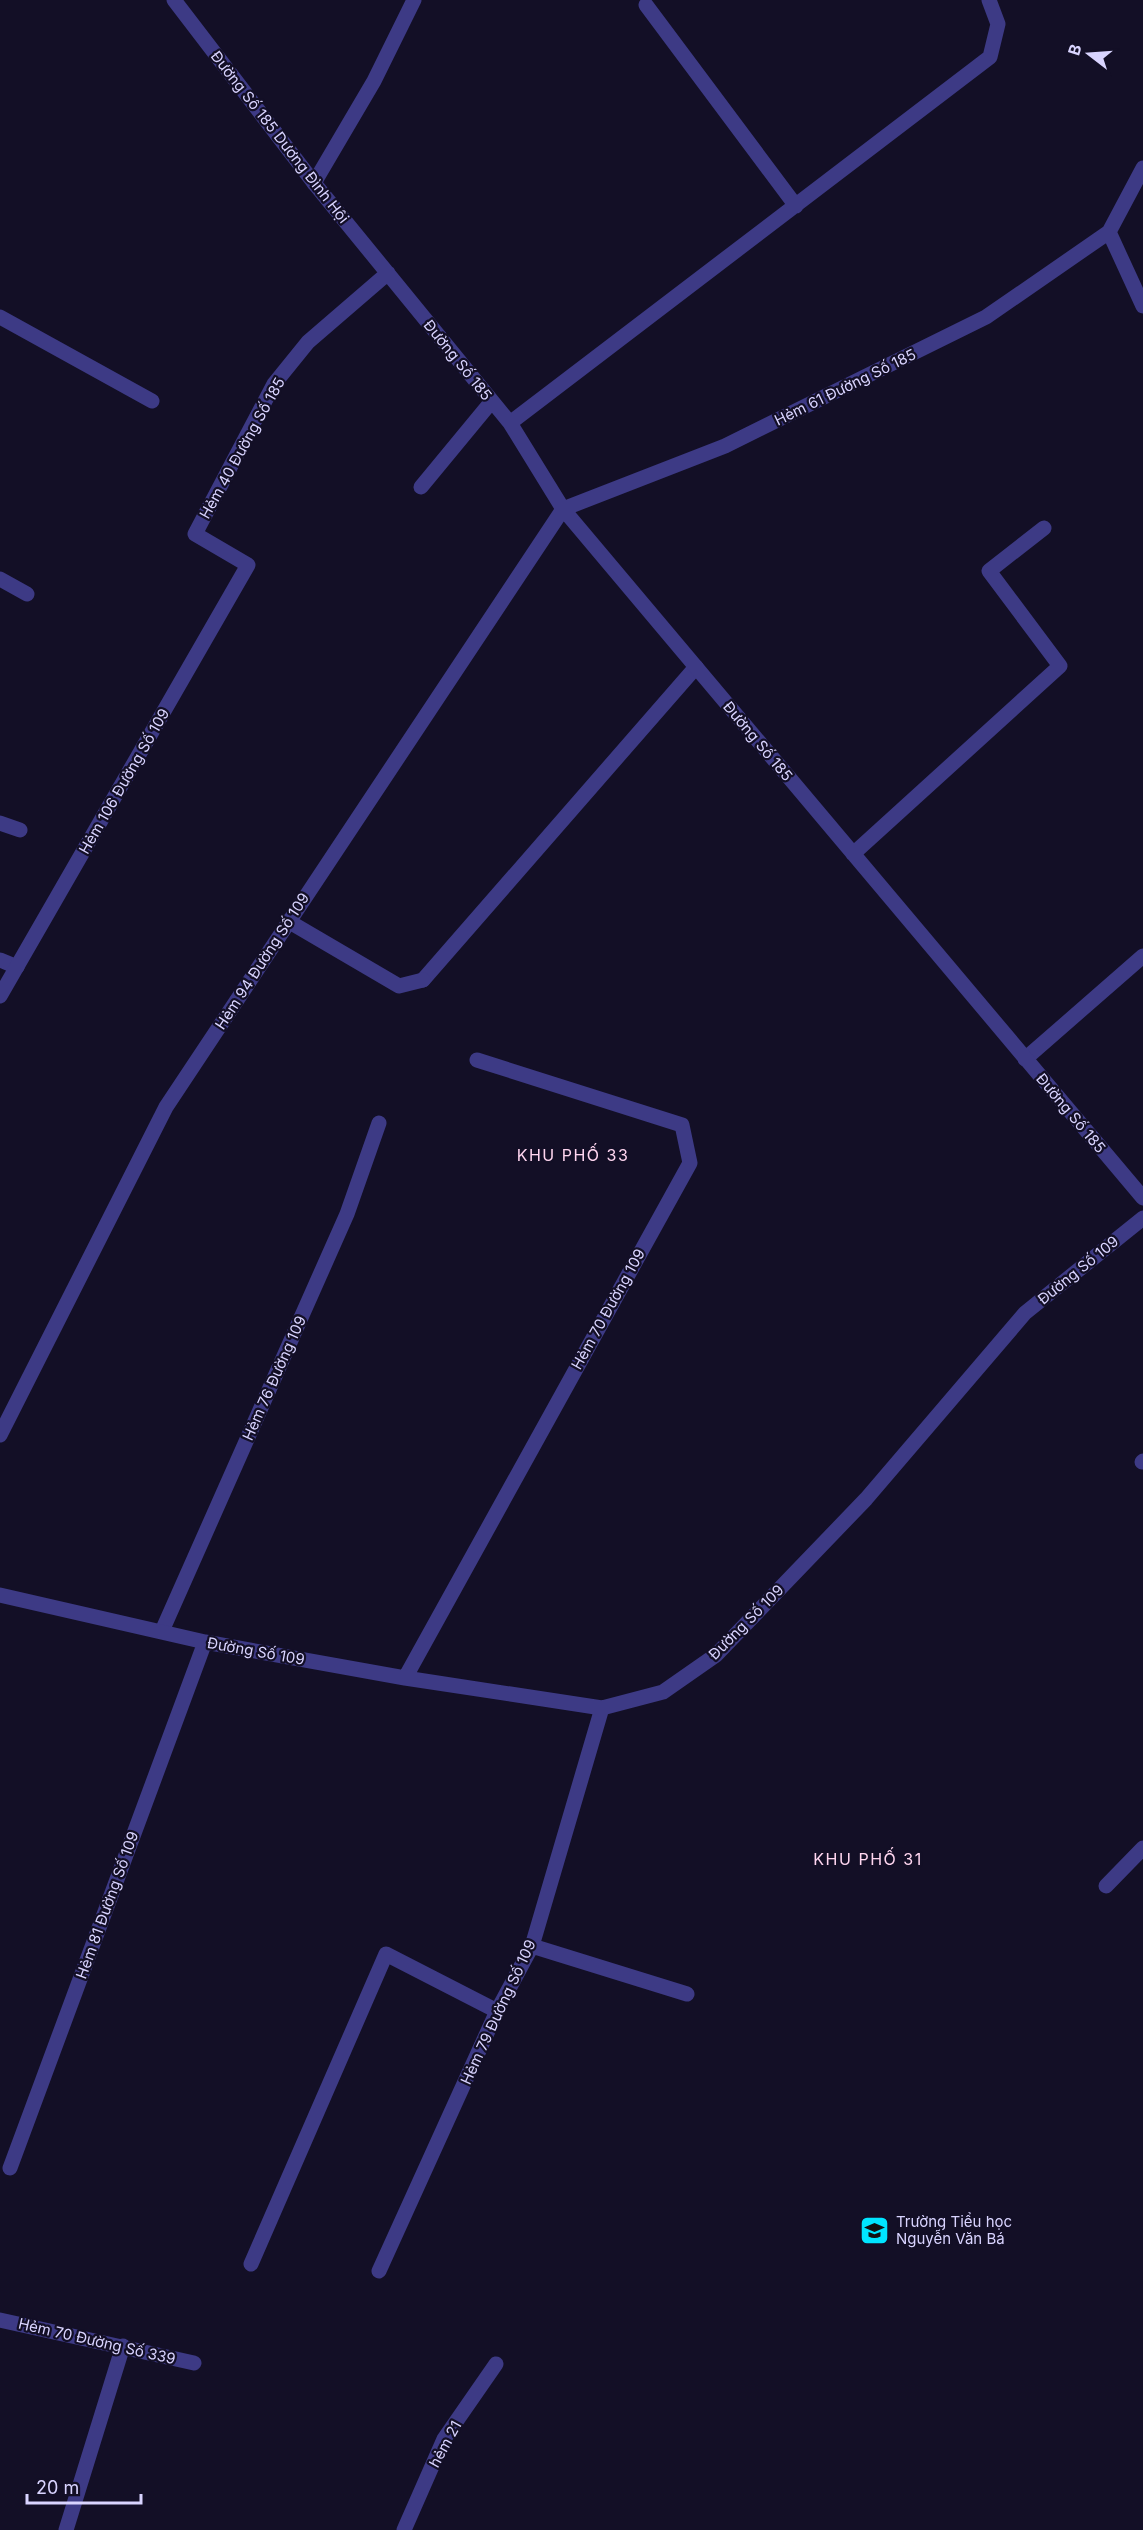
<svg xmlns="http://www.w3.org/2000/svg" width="1143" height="2530" font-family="Inter,sans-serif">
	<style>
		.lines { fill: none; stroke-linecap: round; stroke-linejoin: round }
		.service { stroke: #3d3a85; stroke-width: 15 }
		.minor { stroke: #3d3a85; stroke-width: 15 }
		.labels { text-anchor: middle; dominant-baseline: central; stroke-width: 4.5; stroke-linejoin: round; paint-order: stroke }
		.street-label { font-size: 15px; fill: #d9d4ff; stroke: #130f26 }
		.poi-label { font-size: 15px; fill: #d9d4ff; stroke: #130f26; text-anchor: start }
		.neighbourhood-label { font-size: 16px; letter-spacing: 1.5px; fill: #ffd6f0; stroke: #130f26 }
	</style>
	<rect width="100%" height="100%" fill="#130f26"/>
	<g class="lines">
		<path class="service" d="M314,183L374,81L414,0
			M0,579L27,594
			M0,960L17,967
			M423,980L696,667
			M1025,1059L1143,956
			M1142,1462L1143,1461
			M162,1631L347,1214L379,1123
			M0,2320L194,2363"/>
		<path class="minor" d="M174,0L314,183L510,423L563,509L1143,1198
			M646,5L796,206
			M1109,232L1143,306
			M0,317L152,401
			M510,423L990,57L998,24L989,0
			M421,487L492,401
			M0,823L20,830
			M853,854L1060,666L989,571L1044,528
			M288,921L399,986L423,980
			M0,996L248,565L195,534L274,384L308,342L388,273
			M0,1435L166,1107L563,509L725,446L986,317L1109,232L1143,168
			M0,1595L205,1642L405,1678L602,1708L663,1692L716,1655L866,1499L1025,1313L1143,1218
			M405,1678L690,1163L682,1125L477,1060
			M1106,1886L1143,1848
			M532,1946L687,1994
			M10,2168L205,1642
			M251,2264L386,1954L497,2011
			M379,2271L497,2011L532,1946L602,1708
			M66,2530L123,2346
			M404,2530L444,2439L496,2364"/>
	</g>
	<defs>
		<symbol id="school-square" viewBox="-11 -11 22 22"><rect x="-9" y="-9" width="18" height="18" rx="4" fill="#00e5ff" stroke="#130f26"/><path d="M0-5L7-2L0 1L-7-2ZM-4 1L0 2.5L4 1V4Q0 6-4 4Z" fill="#111"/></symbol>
	</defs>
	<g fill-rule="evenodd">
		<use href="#school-square" x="858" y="2214" width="33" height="33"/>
	</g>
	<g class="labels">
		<g class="street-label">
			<text transform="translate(280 137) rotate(52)">Đường Số 185 Dương Đình Hội</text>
			<text transform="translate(458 360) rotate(51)">Đường Số 185</text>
			<text transform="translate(845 387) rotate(-26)">Hẻm 61 Đường Số 185</text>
			<text transform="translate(242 448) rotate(-61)">Hẻm 40 Đường Số 185</text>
			<text transform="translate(758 741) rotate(50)">Đường Số 185</text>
			<text transform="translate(124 781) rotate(-60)">Hẻm 106 Đường Số 109</text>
			<text transform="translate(262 961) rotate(-57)">Hẻm 94 Đường Số 109</text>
			<text transform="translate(1071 1113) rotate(50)">Đường Số 185</text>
			<text transform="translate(1078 1270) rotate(-39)">Đường Số 109</text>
			<text transform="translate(608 1309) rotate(-61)">Hẻm 70 Đường 109</text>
			<text transform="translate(274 1378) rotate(-66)">Hẻm 76 Đường 109</text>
			<text transform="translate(746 1622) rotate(-45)">Đường Số 109</text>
			<text transform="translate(256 1651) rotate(10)">Đường Số 109</text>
			<text transform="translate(107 1905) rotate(-70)">Hẻm 81 Đường Số 109</text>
			<text transform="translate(498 2012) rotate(-65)">Hẻm 79 Đường Số 109</text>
			<text transform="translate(97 2341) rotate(13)">Hẻm 70 Đường Số 339</text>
			<text transform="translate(445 2444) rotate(-61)">hẻm 21</text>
		</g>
		<g class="poi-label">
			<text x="896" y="2221">Trường Tiểu học<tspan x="896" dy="17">Nguyễn Văn Bá</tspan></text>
		</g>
		<g class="neighbourhood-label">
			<text x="573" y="1155">KHU PHỐ 33</text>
			<text x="868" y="1859">KHU PHỐ 31</text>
		</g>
	</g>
	<g transform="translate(1089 54) rotate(287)" stroke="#130f26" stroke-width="4.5" paint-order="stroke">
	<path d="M0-4.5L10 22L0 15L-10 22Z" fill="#d9d4ff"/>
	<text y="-9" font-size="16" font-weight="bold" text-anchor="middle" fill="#d9d4ff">B</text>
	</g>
	<path d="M27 2494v9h114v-9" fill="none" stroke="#d9d4ff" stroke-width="3"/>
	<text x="36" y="2494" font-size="18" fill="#d9d4ff" stroke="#130f26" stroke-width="4.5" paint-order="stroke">20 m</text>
</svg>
